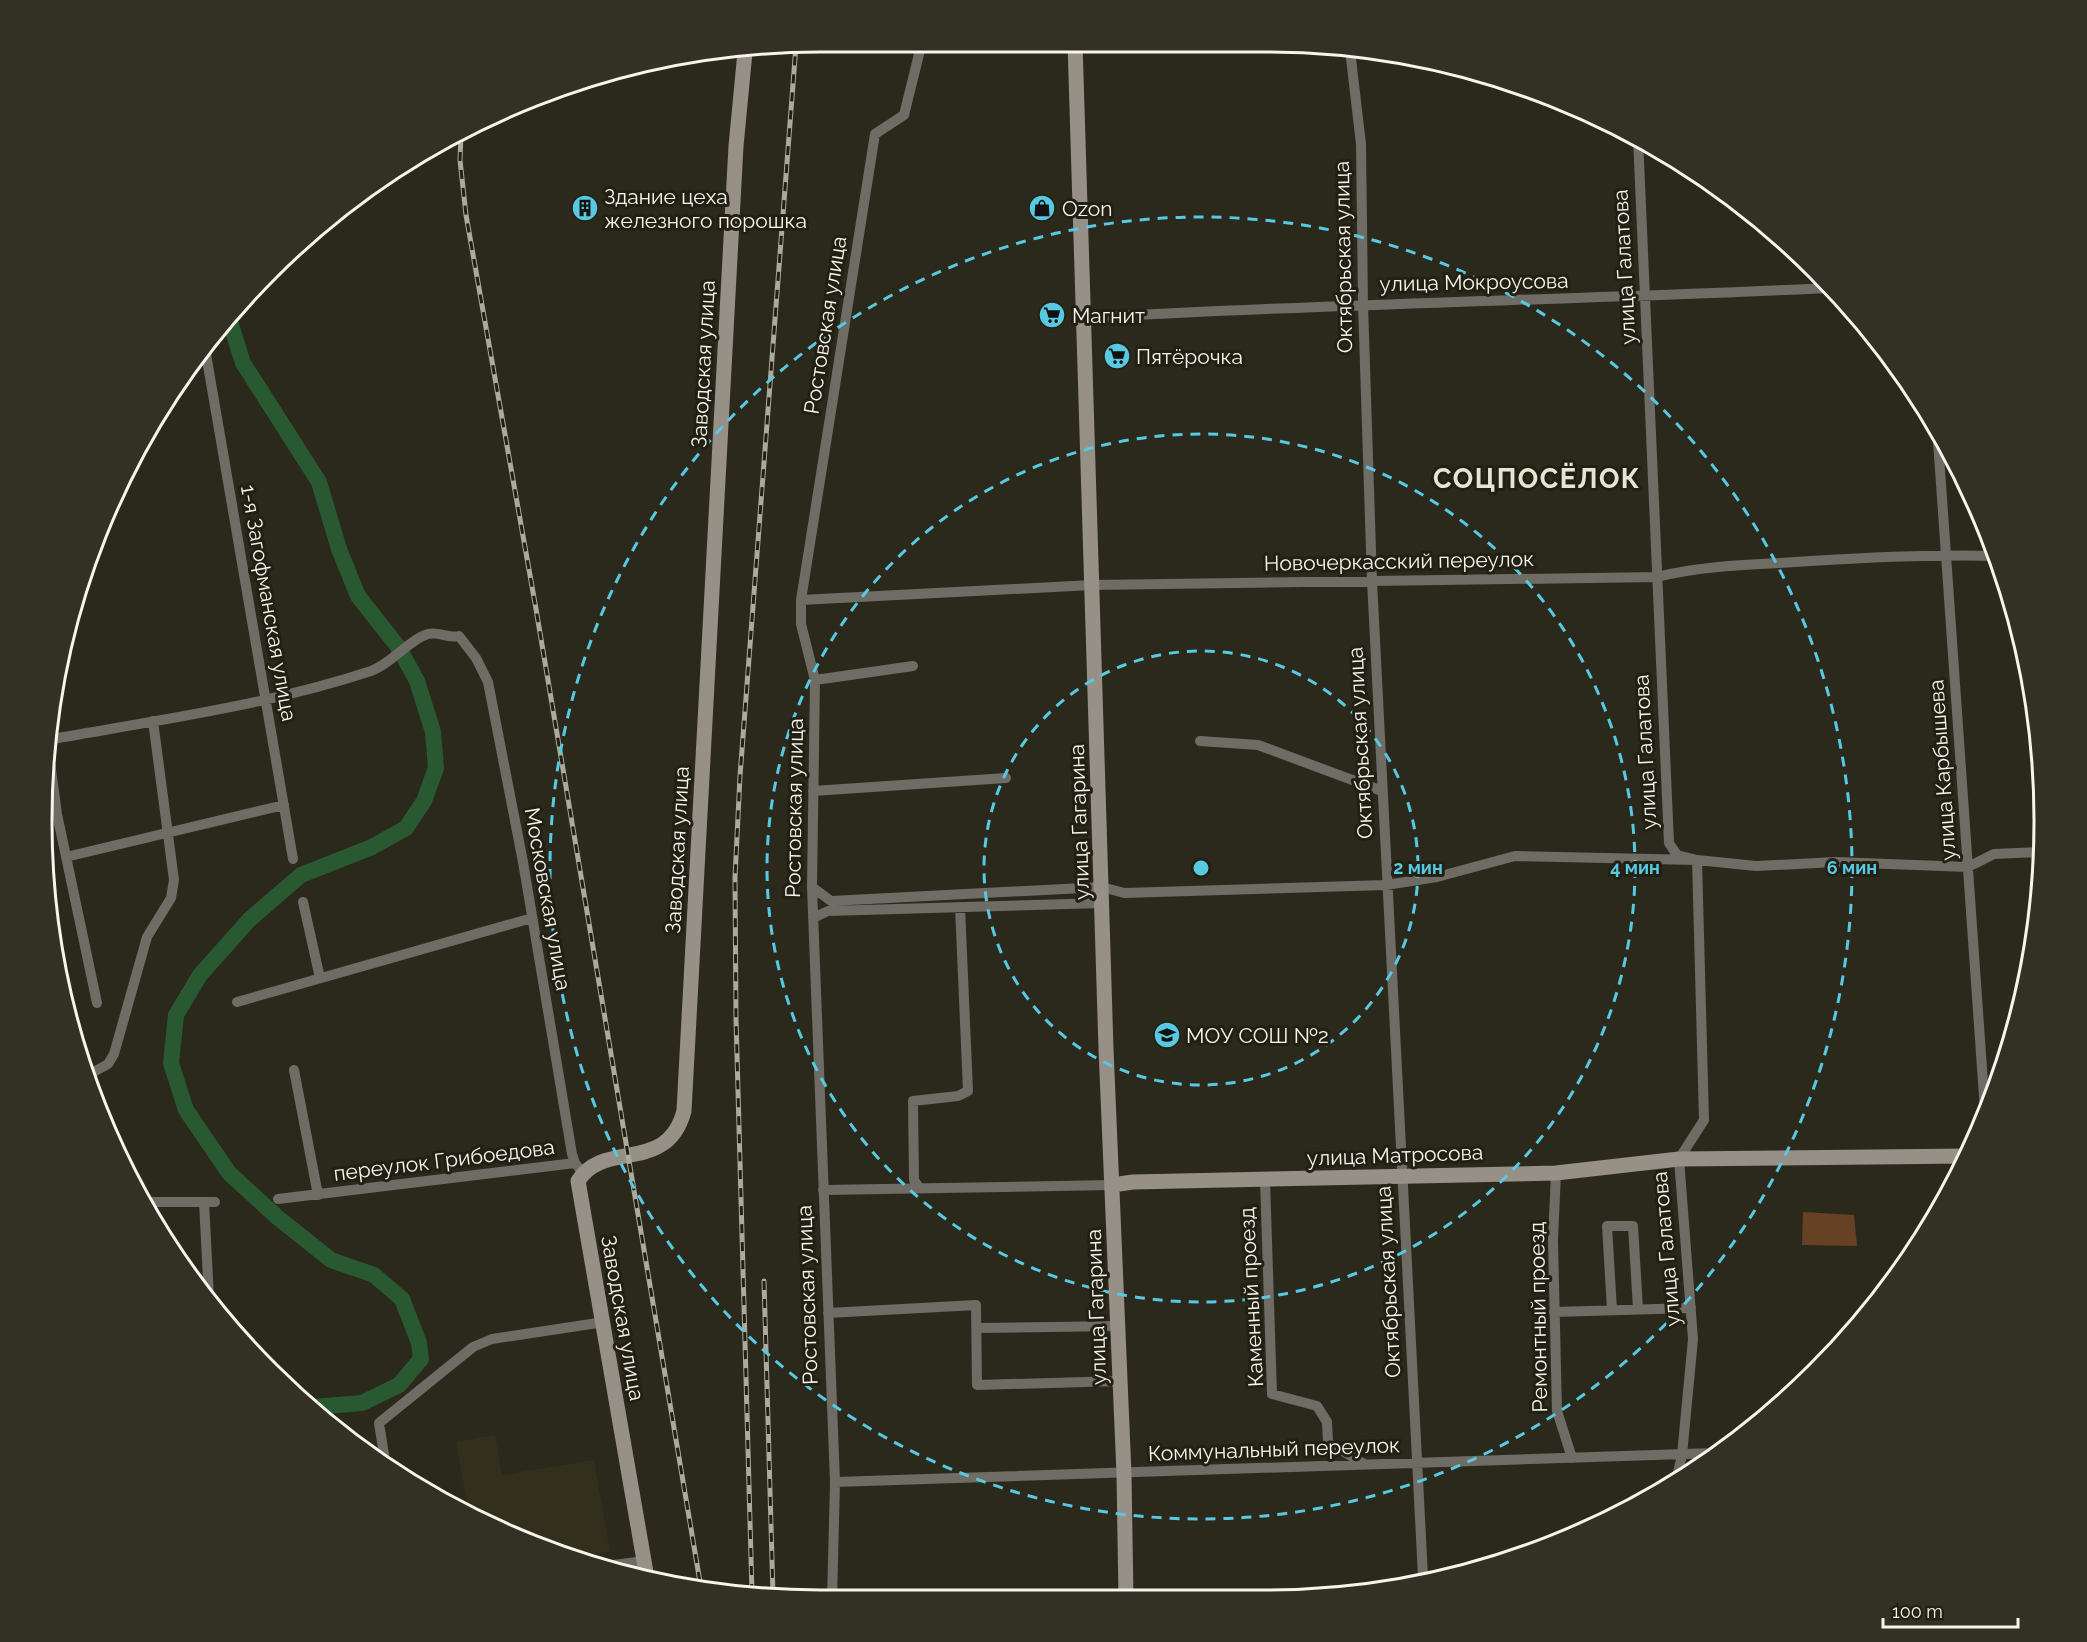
<svg xmlns="http://www.w3.org/2000/svg" width="2087" height="1642" font-family="Raleway,sans-serif">
	<style>
		.built { fill: #32301c }
		.green { fill: #664123 }
		.lines { fill: none; stroke-linecap: round; stroke-linejoin: round }
		.river { stroke: #295931; stroke-width: 16 }
		.street { stroke: #6f6b65; stroke-width: 10 }
		.secondary { stroke: #969087; stroke-width: 15 }
		.rail-casing { stroke: #abaaa0; stroke-width: 5 }
		.rail { stroke: #212013; stroke-width: 3; stroke-dasharray: 9; stroke-linecap: butt }
		.ring { fill: none; stroke: #57c9e2; stroke-width: 3; stroke-dasharray: 10 8 }
		.labels { text-anchor: middle; dominant-baseline: central; stroke-width: 6; stroke-linejoin: round; paint-order: stroke }
		.poi-label { font-size: 21px; fill: #f6f5ed; stroke: #212013; text-anchor: start }
		.street-label { font-size: 21px; fill: #f6f5ed; stroke: #212013 }
		.district-label { font-size: 27px; font-weight: bold; letter-spacing: 1.5px; fill: #e6e5d4; stroke: #212013 }
		.rim { fill: none; stroke: #f6f5ed; stroke-width: 3 }
		.centre { fill: #57c9e2; stroke: #212013; stroke-width: 3 }
		.ring-label { font-size: 18px; text-anchor: middle; font-weight: bold; fill: #57c9e2; stroke: #212013; stroke-width: 6; stroke-linejoin: round; paint-order: stroke }
	</style>
	<rect width="100%" height="100%" fill="#2b291c"/>
	<path class="built" d="M495,1435L502,1475L594,1460L610,1552L575,1556L523,1541L468,1509L456,1442Z"/>
	<path class="green" d="M1803,1212L1854,1215L1857,1246L1802,1245Z"/>
	<g class="lines">
		<path class="river" d="M230,322L243,363L319,482L339,549L358,596L399,648L417,681L433,732L436,768L424,801L406,828L372,847L301,875L249,920L200,975L176,1015L171,1063L186,1110L229,1173L277,1217L331,1260L374,1275L402,1299L419,1343L421,1359L399,1385L362,1403L313,1407"/>
		<path class="street" d="M922,45L964,42
			M1350,50L1361,144L1363,304L1372,581L1423,1577
			M1638,138L1669,843L1677,855L1697,860L1704,1120L1679,1159L1693,1339L1682,1455L1676,1481
			M1083,318C1332,303 1581,300 1829,288
			M206,354L293,859
			M1937,427L1985,1111
			M801,600L1092,585L1657,577C1697,567 1739,565 1780,563C1852,558 1925,554 1997,556
			M815,680L913,666
			M53,739C159,720 268,705 371,671C393,663 408,640 428,634C439,631 449,639 459,636L476,658L488,682L523,862L572,1154L575,1163L583,1173
			M1200,741L1258,745L1382,791
			M50,762L57,814L97,1003
			M813,791L1006,778
			M66,857L284,805
			M812,887L831,901L1102,887L1124,893L1386,885L1437,877L1515,856L1697,860L1756,866L1836,862L1968,867L1994,854L2043,852
			M303,902L320,978
			M813,918L828,911L1103,903
			M237,1002L532,918
			M294,1070L318,1195
			M90,1074L108,1064L114,1054L147,937L171,898L174,880L153,721
			M1556,1173L1553,1240L1557,1411L1572,1458
			M1265,1180L1272,1394L1317,1406L1327,1422L1328,1442L1364,1464
			M919,1188L914,1180L913,1101L958,1096L968,1091L960,907
			M823,1190L1112,1185
			M278,1199L575,1163
			M143,1202H215
			M204,1202L209,1298
			M1612,1310L1607,1226H1633L1638,1309
			M1554,1312L1691,1308
			M828,1313L976,1305L977,1385L1120,1381
			M977,1328L1119,1326
			M385,1461L379,1423L473,1347L492,1339L604,1322
			M835,1482L1715,1453
			M606,1566L644,1561
			M832,1600L835,1482L812,887L815,680L801,624V600L875,134L904,115L922,42"/>
		<path class="secondary" d="M1075,43L1106,1049L1124,1474L1126,1599
			M1112,1185L1133,1182L1556,1173L1679,1159L1968,1156
			M647,1578L578,1181C604,1139 667,1175 684,1111L736,146L745,52"/>
		<defs>
			<path id="rail" d="M461,134L460,160L466,215L536,609L701,1588
				M764,1281L773,1595
				M752,1593L736,1019L735,877L740,776L796,45"/>
		</defs>
		<use href="#rail" class="rail-casing"/>
		<use href="#rail" class="rail"/>
	</g>
	<g class="ring">
		<circle cx="1201" cy="868" r="217"/>
		<circle cx="1201" cy="868" r="434"/>
		<circle cx="1201" cy="868" r="651"/>
	</g>
	<defs>
		<symbol id="building-disc" viewBox="-11 -11 22 22"><circle r="9.5" fill="#57c9e2" stroke="#212013"/><path d="M-4-6H4V6H1V3H-1V6H-4ZM-2.5-4.3h1.7v1.8h-1.7ZM.8-4.3h1.7v1.8H.8ZM-2.5-1h1.7V.8h-1.7ZM.8-1h1.7V.8H.8Z" fill="#111"/></symbol>
		<symbol id="shop-disc" viewBox="-11 -11 22 22"><circle r="9.5" fill="#57c9e2" stroke="#212013"/><path d="M-5-2.5h2.3a2.7 3.5 0 0 1 5.4 0H5L5.5 6h-11ZM-1.5-2.5h3a1.5 2.3 0 0 0-3 0Z" fill="#111"/></symbol>
		<symbol id="supermarket-disc" viewBox="-11 -11 22 22"><circle r="9.5" fill="#57c9e2" stroke="#212013"/><path d="M-6-5.5h2.5l.6 2H6L4.5 2H-2.5L-4.4-4H-6ZM-1.5 3.2a1.3 1.3 0 1 0 .1 0ZM3 3.2a1.3 1.3 0 1 0 .1 0Z" fill="#111"/></symbol>
		<symbol id="school-disc" viewBox="-11 -11 22 22"><circle r="9.5" fill="#57c9e2" stroke="#212013"/><path d="M0-5L7-2L0 1L-7-2ZM-4 1L0 2.5L4 1V4Q0 6-4 4Z" fill="#111"/></symbol>
	</defs>
	<g fill-rule="evenodd">
		<use href="#building-disc" x="570" y="193" width="30" height="30"/>
		<use href="#shop-disc" x="1027" y="193" width="30" height="30"/>
		<use href="#supermarket-disc" x="1037" y="300" width="30" height="30"/>
		<use href="#supermarket-disc" x="1102" y="341" width="30" height="30"/>
		<use href="#school-disc" x="1152" y="1020" width="30" height="30"/>
	</g>
	<g class="labels">
		<g class="poi-label">
			<text x="604" y="196">Здание цеха<tspan x="604" dy="24">железного порошка</tspan></text>
			<text x="1062" y="208">Ozon</text>
			<text x="1072" y="315">Магнит</text>
			<text x="1136" y="356">Пятёрочка</text>
			<text x="1186" y="1035">МОУ СОШ №2</text>
		</g>
		<g class="street-label">
			<text transform="translate(1343 257) rotate(-91)">Октябрьская улица</text>
			<text transform="translate(1624 267) rotate(-93)">улица Галатова</text>
			<text transform="translate(1474 282) rotate(-1)">улица Мокроусова</text>
			<text transform="translate(825 325) rotate(-81)">Ростовская улица</text>
			<text transform="translate(703 364) rotate(-87)">Заводская улица</text>
			<text transform="translate(1399 561) rotate(-1)">Новочеркасский переулок</text>
			<text transform="translate(269 603) rotate(80)">1-я Загофманская улица</text>
			<text transform="translate(1360 743) rotate(-93)">Октябрьская улица</text>
			<text transform="translate(1645 752) rotate(-93)">улица Галатова</text>
			<text transform="translate(1942 770) rotate(-94)">улица Карбышева</text>
			<text transform="translate(794 808) rotate(-89)">Ростовская улица</text>
			<text transform="translate(1079 822) rotate(-92)">улица Гагарина</text>
			<text transform="translate(677 850) rotate(-87)">Заводская улица</text>
			<text transform="translate(548 899) rotate(80)">Московская улица</text>
			<text transform="translate(1395 1155) rotate(-2)">улица Матросова</text>
			<text transform="translate(444 1160) rotate(-7)">переулок Грибоедова</text>
			<text transform="translate(1666 1249) rotate(-95)">улица Галатова</text>
			<text transform="translate(1388 1282) rotate(-93)">Октябрьская улица</text>
			<text transform="translate(807 1295) rotate(-92)">Ростовская улица</text>
			<text transform="translate(1251 1297) rotate(-93)">Каменный проезд</text>
			<text transform="translate(1096 1307) rotate(-92)">улица Гагарина</text>
			<text transform="translate(1538 1317) rotate(-91)">Ремонтный проезд</text>
			<text transform="translate(623 1318) rotate(80)">Заводская улица</text>
			<text transform="translate(1274 1449) rotate(-2)">Коммунальный переулок</text>
		</g>
		<g class="district-label">
			<text x="1537" y="478">СОЦПОСЁЛОК</text>
		</g>
	</g>
	<path d="M0 0H2087V1642H0ZM820 52H1266A768 768 0 0 1 2034 820V822A768 768 0 0 1 1266 1590H820A768 768 0 0 1 52 822V820A768 768 0 0 1 820 52Z" fill="#323124" fill-rule="evenodd"/>
	<path class="rim" d="M820 52H1266A768 768 0 0 1 2034 820V822A768 768 0 0 1 1266 1590H820A768 768 0 0 1 52 822V820A768 768 0 0 1 820 52Z"/>
	<circle cx="1201" cy="868" r="9" class="centre"/>
	<g class="ring-label">
		<text x="1418" y="874">2 мин</text>
		<text x="1635" y="874">4 мин</text>
		<text x="1852" y="874">6 мин</text>
	</g>
	<path d="M1883 1618v9h135v-9" fill="none" stroke="#f6f5ed" stroke-width="3"/>
	<text x="1892" y="1618" font-size="18" fill="#f6f5ed" stroke="#212013" stroke-width="4.5" paint-order="stroke">100 m</text>
</svg>
